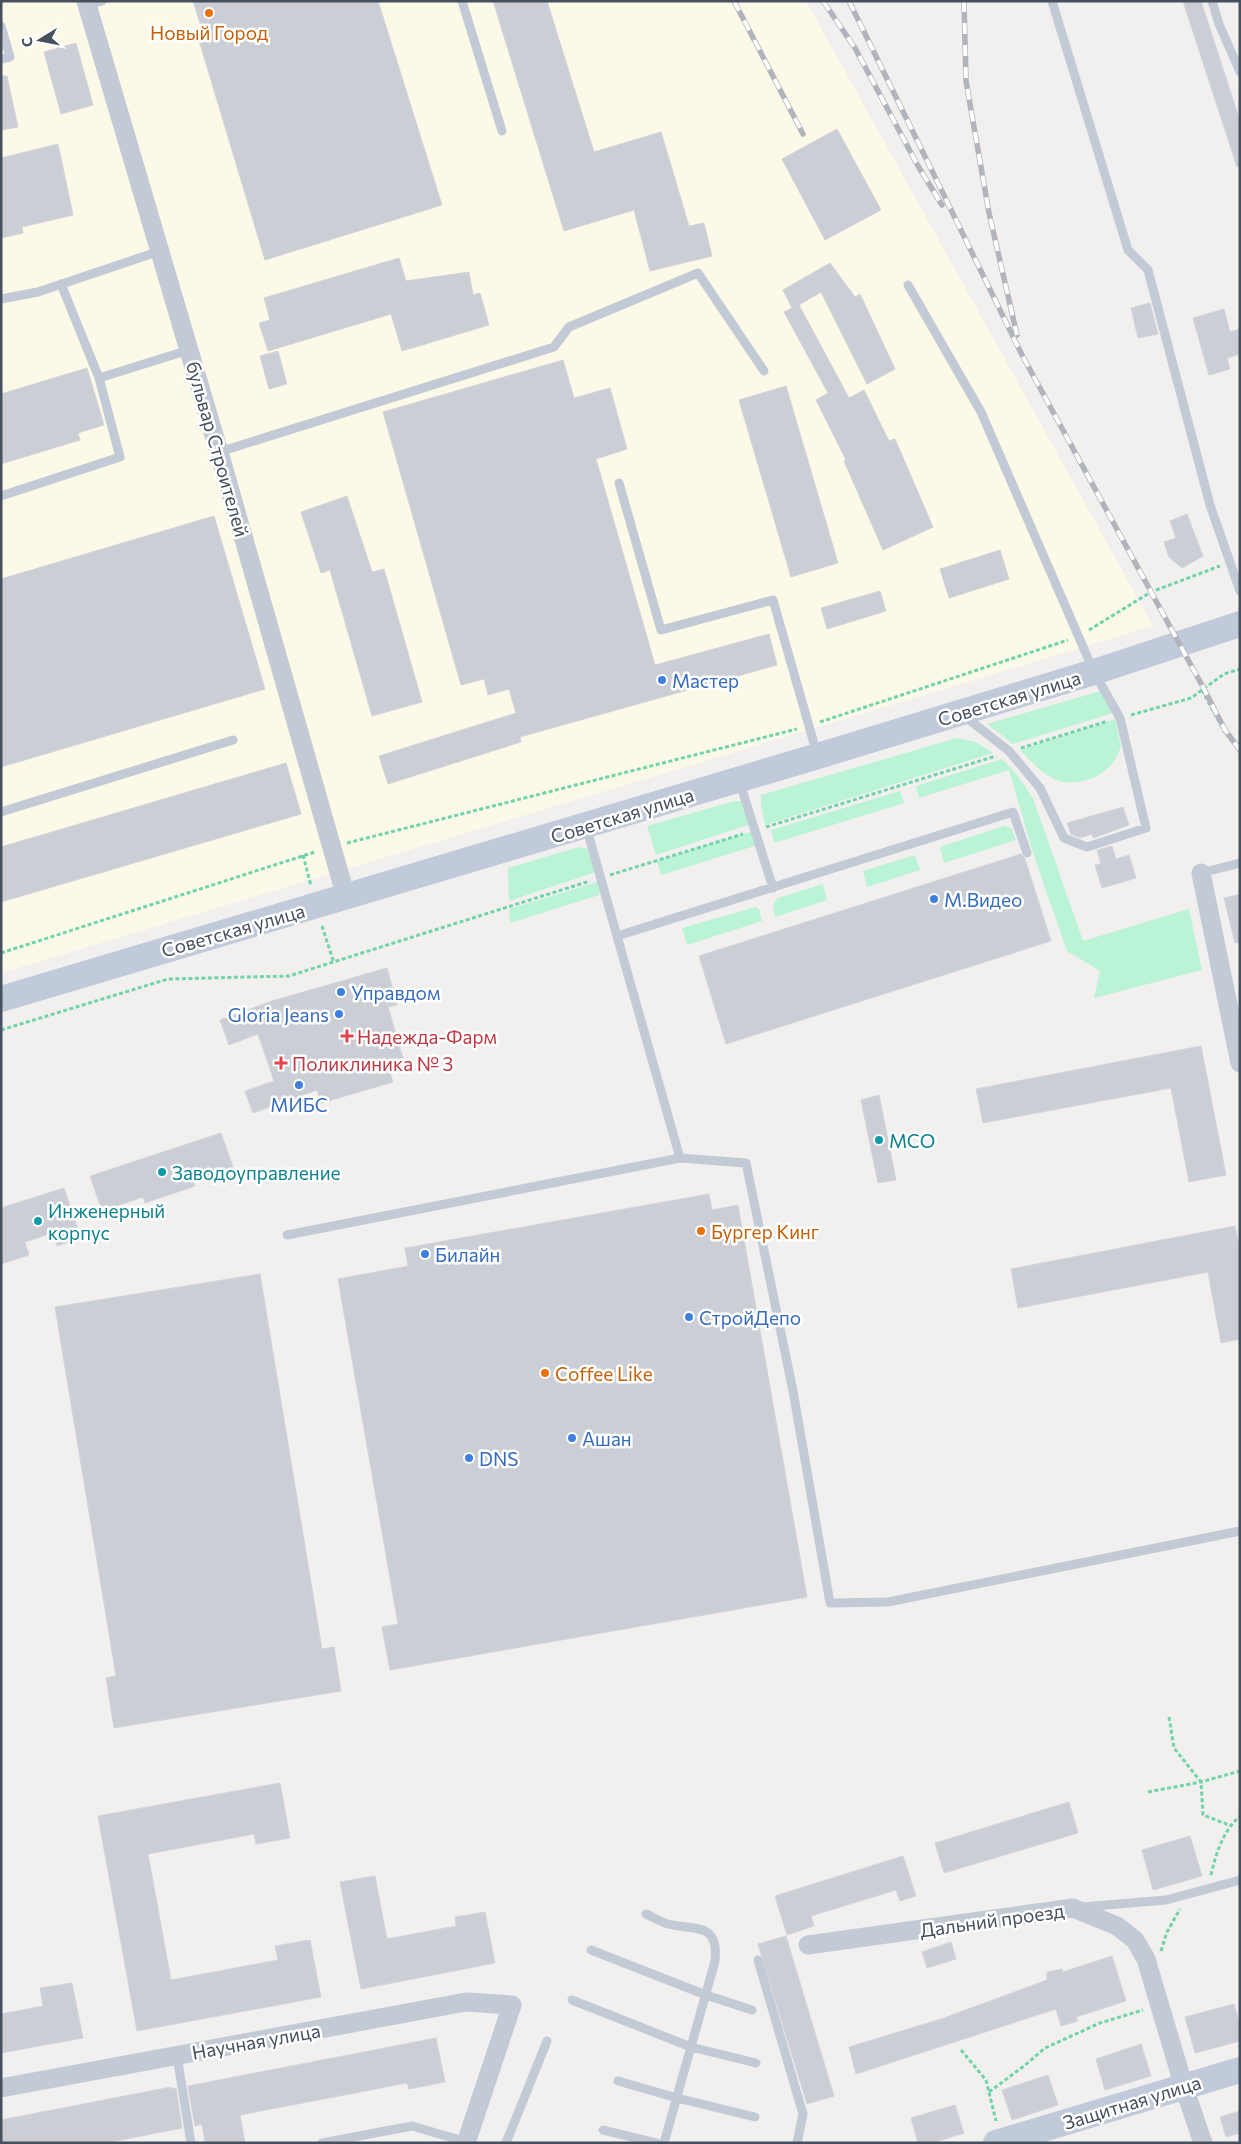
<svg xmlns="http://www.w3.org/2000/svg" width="1241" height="2144" font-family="Commissioner,sans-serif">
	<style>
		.commercial { fill: #fdf9e8 }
		.green { fill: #baf3d5 }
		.building { fill: #cbced4; stroke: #d3d4db }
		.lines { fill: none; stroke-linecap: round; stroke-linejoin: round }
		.path { stroke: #6fd4ab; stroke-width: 3; stroke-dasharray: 4 2.5; stroke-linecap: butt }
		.lane { stroke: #c2cad5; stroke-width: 9 }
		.street { stroke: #c2cad5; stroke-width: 19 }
		.secondary { stroke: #c0cada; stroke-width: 26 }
		.rail-casing { stroke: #b1b4ba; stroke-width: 5.5 }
		.rail { stroke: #fff; stroke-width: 4; stroke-dasharray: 11; stroke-linecap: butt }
		.food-dot { fill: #e8710a; stroke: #fff; stroke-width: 2 }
		.shop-dot { fill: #3f7fe0; stroke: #fff; stroke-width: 2 }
		.health-dot { fill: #e0444e; stroke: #fff; stroke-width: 2 }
		.culture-dot { fill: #0f9aa8; stroke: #fff; stroke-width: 2 }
		.labels { text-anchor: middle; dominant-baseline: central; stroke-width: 5; stroke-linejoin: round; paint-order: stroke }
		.food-label { font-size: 19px; fill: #c56008; stroke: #fff; text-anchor: start }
		.street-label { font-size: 19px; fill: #46505e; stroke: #fff }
		.shop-label { font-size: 19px; fill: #366cbe; stroke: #fff; text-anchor: start }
		.health-label { font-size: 19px; fill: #be3a42; stroke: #fff; text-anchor: start }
		.culture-label { font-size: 19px; fill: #0d838f; stroke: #fff; text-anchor: start }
	</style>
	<rect width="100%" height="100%" fill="#f2efef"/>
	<path class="commercial" d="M1,1H806L1153,626L1,973Z"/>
	<path class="green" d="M1101,691L1113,713L1013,744L987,724Z
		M1115,719L1121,747C1118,753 1116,759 1112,764C1099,780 1071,788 1052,778C1039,771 1030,760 1020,750Z
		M957,738L976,742L993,753L765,825L761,805V795Z
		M1002,759L1015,772L1033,798L1083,941L1189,909L1202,970L1094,998L1100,971L1067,951L1034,856L1009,770L919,798L916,786Z
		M900,791L904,803L774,843L771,830Z
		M735,801H743L754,823L656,855L647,826Z
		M1004,826L1011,828L1016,840L944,863L940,847Z
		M756,830L761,844L661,875L657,861Z
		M579,847L592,850L602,870L509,901L508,868Z
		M915,855L920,870L867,887L863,871Z
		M604,880L599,895L510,923L509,909Z
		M823,884L827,900L775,917L773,905L778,898Z
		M756,907L759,909L762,921L687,945L682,928Z"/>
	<path class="building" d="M193,1H378L442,205L265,260L198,37L204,36Z
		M493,1H547L594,152L661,132L689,226L704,223L712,256L650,271L634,210L564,231Z
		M1183,1H1201L1240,121V166L1237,167Z
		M76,43L93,105L61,114L44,52Z
		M1,76H7L18,127L1,130Z
		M837,129L881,210L825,240L782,159Z
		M58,144L73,215L22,227L23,233L1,238V158Z
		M399,258L406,281L469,272L473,295L480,293L489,325L402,351L391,314L268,351L259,323L270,320L264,298Z
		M830,263L855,297L860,294L895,369L867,384L821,292L799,305L849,398L864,390L889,441L895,439L933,527L883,550L844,461L846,460L816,400L828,393L784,312L792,308L783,290Z
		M1150,303L1158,334L1138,338L1131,308Z
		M1224,309L1230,332L1240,329V354L1227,358L1230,369L1209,375L1193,318Z
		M278,351L287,384L269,389L260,356Z
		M563,360L574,398L610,388L627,449L596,459L655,665L769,634L777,665L520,737L521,742L388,784L379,756L516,713L509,689L488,695L484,679L461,685L383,412Z
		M87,368L104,425L78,433L80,440L1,464V394Z
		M786,386L838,563L791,577L739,400Z
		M347,496L372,572L384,569L422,702L372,716L330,570L321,573L301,512Z
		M1187,514L1203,556L1182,568L1169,557L1164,542L1176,538L1170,521Z
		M214,516L265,689L1,767V579Z
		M1000,550L1009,579L949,598L940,569Z
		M880,591L886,611L827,629L821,608Z
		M286,763L301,814L1,902V847Z
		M1123,807L1129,825L1093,838L1092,834L1080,838L1071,834L1067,823Z
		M1112,846L1116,859L1129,855L1136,878L1102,888L1095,865L1101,864L1097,850Z
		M1021,854L1025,859L1051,941L726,1044L699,956Z
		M1240,894V942L1235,943L1224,898Z
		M387,968L397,1005L388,1007L405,1065L389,1069L393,1082L321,1103L317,1090L253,1113L245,1091L274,1081L258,1034L229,1045L220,1020L272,1001Z
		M1201,1046L1226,1175L1189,1182L1171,1088L983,1123L976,1089Z
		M879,1095L896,1180L878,1183L861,1100Z
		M221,1133L233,1167L193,1181L195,1186L145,1203L143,1197L102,1211L90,1176Z
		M64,1188L81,1238L57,1246L52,1233L25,1242L29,1255L1,1264V1208Z
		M709,1194L712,1210L738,1205L807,1597L390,1670L382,1627L398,1624L338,1279L408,1266L405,1248Z
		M1235,1226L1240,1250V1339L1221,1343L1208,1272L1018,1308L1011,1269Z
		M260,1274L322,1649L334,1647L341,1691L114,1728L106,1678L116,1676L55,1307Z
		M280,1783L290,1838L256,1844L254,1834L148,1854L171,1980L278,1960L275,1946L310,1940L321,1997L137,2031L98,1816Z
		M1069,1802L1078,1833L944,1873L935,1843Z
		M1190,1836L1202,1876L1153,1890L1142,1850Z
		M903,1856L916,1896L900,1901L896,1890L811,1916L814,1926L787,1935L775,1896Z
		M375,1876L387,1939L456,1926L455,1917L485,1912L495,1963L361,1989L340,1882Z
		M786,1936L834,2096L807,2104L758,1944Z
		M951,1942L956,1959L927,1968L922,1952Z
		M1112,1956L1126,2001L1076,2017L1078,2021L1061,2026L1056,2009L856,2074L849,2047L941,2019L1047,1980V1972L1062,1969L1063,1972Z
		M72,1983L83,2038L1,2053V2014L43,2006L40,1988Z
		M1234,2004L1240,2026V2041L1195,2053L1185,2017Z
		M436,2038L445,2082L409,2089L407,2083L240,2115L245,2143H205L202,2124L195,2126L188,2086Z
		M1141,2044L1151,2076L1105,2090L1096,2059Z
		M1048,2075L1058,2105L1012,2120L1002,2090Z
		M171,2087V2089L176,2088L182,2128L106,2143H1V2120Z
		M955,2105L964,2133L932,2143H918L911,2118Z
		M1240,2111V2133L1226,2137L1220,2117Z"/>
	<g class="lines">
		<path class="path" d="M1089,630L1151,592L1220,566
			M1202,690L1224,731L1240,751
			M1131,715L1191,698L1224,674L1240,669
			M820,722L1068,640
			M1021,748L1108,721
			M766,827L996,756
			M347,843L797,729
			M303,855L311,886
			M610,875L743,834
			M322,926L334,963
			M1,953L315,852
			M1,1030L168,979L289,976L590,881
			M1169,1717L1174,1748L1201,1782L1203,1815L1229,1825
			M1148,1792L1201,1782L1240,1771
			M1211,1875C1216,1853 1223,1831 1240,1816
			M1161,1951L1167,1932L1180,1909
			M961,2050L986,2080L996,2121
			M989,2092L1024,2066L1045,2048L1100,2023L1143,2010"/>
		<path class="lane" d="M462,1L502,131
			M1052,1L1128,250L1148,270L1210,505L1240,591
			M1212,1L1219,24L1240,72
			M87,5L102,1
			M1,26L10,57L1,59
			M61,284L99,378
			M908,285L981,412L1094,672L1120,718L1146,828L1087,847L1064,838L1040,788L1009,751L963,715
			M1,299L38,292L160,251
			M219,452L554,347L569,327L698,273L764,371
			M619,483L661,630L773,600L817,754
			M1,496L120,457L99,378L189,350
			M739,780L773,888
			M1,812L233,740
			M586,826L617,936
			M1027,853L1013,812L617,936L680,1158L746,1163L793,1391L830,1603L888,1602L1240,1531
			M1201,873L1240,863
			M287,1235L680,1158
			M1083,1907L1166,1900L1240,1880
			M646,1914C653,1917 661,1922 668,1924C695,1931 719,1921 715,1961L664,2143
			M591,1950L706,1995L752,2010
			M758,1960L803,2114L797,2143
			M572,2000L691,2047L756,2063
			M177,2056L191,2143
			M618,2081L677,2098L755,2117
			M603,2130L657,2143
			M322,2143L412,2126L467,2142
			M506,2143L547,2041"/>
		<path class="street" d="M86,1L219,452L346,897
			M1201,873L1240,1063
			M808,1945L1073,1908L1117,1926L1135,1940L1146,1959L1184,2087L1203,2143
			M1,2088L466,2002L512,2005L466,2143"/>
		<path class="secondary" d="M1,999L818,756L1094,672L1240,624
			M996,2143L1240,2070"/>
		<defs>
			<path id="rail" d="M734,1L803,134
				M823,1L855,48L918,166L942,205
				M849,1L1022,355L1204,689L1225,730L1240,750
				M964,1L966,81L989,213L1017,335"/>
		</defs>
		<use href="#rail" class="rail-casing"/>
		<use href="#rail" class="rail"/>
	</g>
	<g class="food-dot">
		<circle cx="209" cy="13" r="5"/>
		<circle cx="701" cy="1231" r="5"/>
		<circle cx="545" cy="1373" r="5"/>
	</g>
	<g class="shop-dot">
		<circle cx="662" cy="680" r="5"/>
		<circle cx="934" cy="899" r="5"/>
		<circle cx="341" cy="992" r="5"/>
		<circle cx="339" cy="1014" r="5"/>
		<circle cx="299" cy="1085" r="5"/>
		<circle cx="425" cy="1254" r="5"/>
		<circle cx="689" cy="1317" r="5"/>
		<circle cx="572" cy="1438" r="5"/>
		<circle cx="469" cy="1458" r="5"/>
	</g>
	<g class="health-dot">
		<path d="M344.5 1028.5h5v5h5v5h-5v5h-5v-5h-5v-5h5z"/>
		<path d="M278.5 1055.5h5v5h5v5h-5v5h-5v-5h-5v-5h5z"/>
	</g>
	<g class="culture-dot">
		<circle cx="879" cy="1140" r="5"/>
		<circle cx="162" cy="1172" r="5"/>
		<circle cx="38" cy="1221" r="5"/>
	</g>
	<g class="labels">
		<g class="food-label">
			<text x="209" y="32" text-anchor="middle">Новый Город</text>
			<text x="711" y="1231">Бургер Кинг</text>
			<text x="555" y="1373">Coffee Like</text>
		</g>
		<g class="street-label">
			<text transform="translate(218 449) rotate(74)">бульвар Строителей</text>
			<text transform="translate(1009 698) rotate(-17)">Советская улица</text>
			<text transform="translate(622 815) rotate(-17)">Советская улица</text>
			<text transform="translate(233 930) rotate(-16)">Советская улица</text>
			<text transform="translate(992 1920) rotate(-8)">Дальний проезд</text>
			<text transform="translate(256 2041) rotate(-10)">Научная улица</text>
			<text transform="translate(1132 2102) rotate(-17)">Защитная улица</text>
		</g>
		<g class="shop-label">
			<text x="672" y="680">Мастер</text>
			<text x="944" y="899">М.Видео</text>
			<text x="351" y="992">Управдом</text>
			<text x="329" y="1014" text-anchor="end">Gloria Jeans</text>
			<text x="299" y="1104" text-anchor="middle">МИБС</text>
			<text x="435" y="1254">Билайн</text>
			<text x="699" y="1317">СтройДепо</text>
			<text x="582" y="1438">Ашан</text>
			<text x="479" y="1458">DNS</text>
		</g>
		<g class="health-label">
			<text x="357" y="1036">Надежда-Фарм</text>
			<text x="292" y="1063">Поликлиника № 3</text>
		</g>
		<g class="culture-label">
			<text x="889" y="1140">МСО</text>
			<text x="172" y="1172">Заводоуправление</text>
			<text x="48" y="1210">Инженерный<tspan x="48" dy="22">корпус</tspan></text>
		</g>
	</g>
	<rect width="1241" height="2144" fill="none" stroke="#46505e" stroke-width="5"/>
	<g transform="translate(40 40) rotate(260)" stroke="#ffffff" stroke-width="4" paint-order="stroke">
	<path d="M0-4L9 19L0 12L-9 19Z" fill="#46505e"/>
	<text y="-8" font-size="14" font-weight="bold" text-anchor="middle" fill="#46505e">С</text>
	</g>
</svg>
